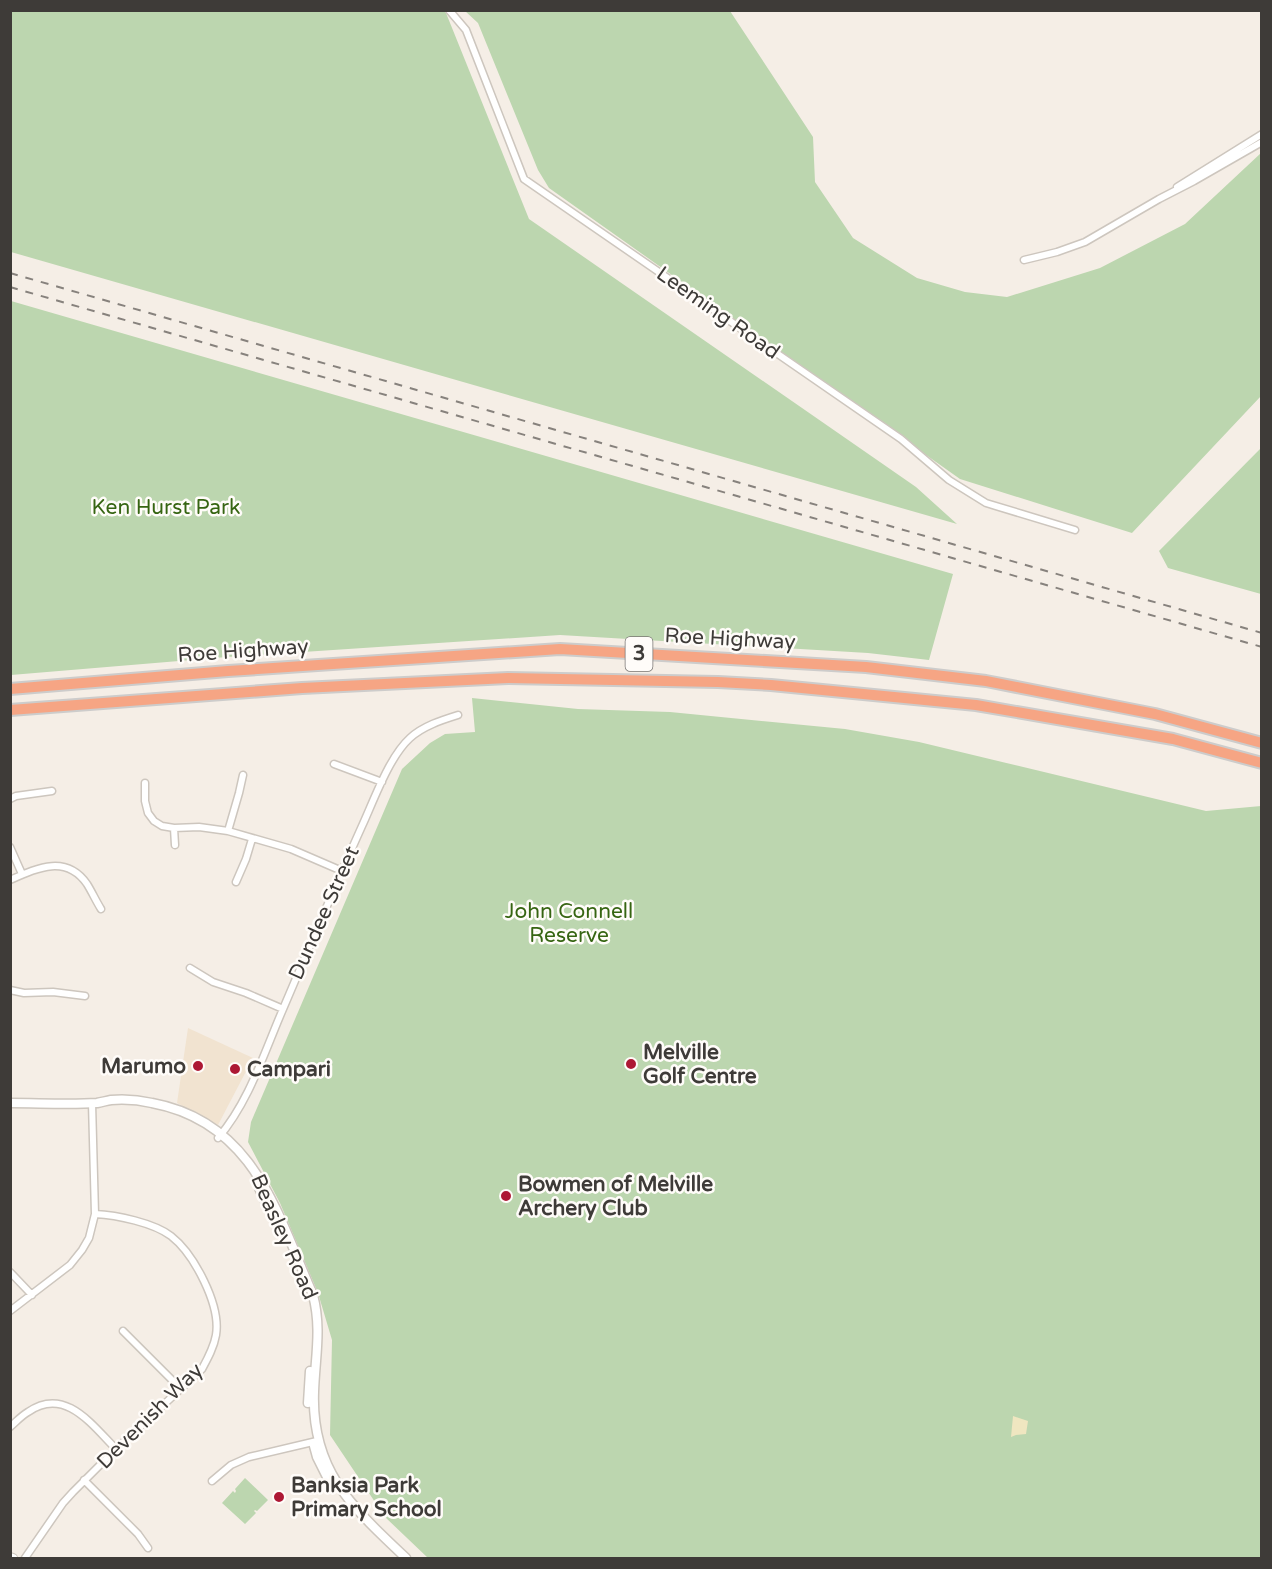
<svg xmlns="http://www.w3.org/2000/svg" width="1272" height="1569" font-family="'Varela Round',sans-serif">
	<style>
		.commercial { fill: #f1e3d0 }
		.green { fill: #bcd6af }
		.sand { fill: #efe6c0 }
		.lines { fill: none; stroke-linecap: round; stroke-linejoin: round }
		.minor-casing { stroke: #cdc6be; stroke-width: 9 }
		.tertiary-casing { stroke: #cdc6be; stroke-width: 10 }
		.secondary-casing { stroke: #cdc6be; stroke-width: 11 }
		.motorway-casing { stroke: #cdcccb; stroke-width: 14 }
		.minor { stroke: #fff; stroke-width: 6 }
		.tertiary { stroke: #fff; stroke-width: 8 }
		.secondary { stroke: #fff; stroke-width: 8 }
		.motorway { stroke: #f6a584; stroke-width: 10 }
		.rail { stroke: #87827d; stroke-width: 2; stroke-dasharray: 8 8; stroke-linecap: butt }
		.poi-dot { fill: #ad1834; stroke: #fffcf9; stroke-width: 2 }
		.labels { text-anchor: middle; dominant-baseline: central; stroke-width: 5; stroke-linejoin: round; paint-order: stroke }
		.shield { fill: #fffcf9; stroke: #787572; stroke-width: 1.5 }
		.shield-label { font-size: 20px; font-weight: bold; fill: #3e3b38 }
		.street-label { font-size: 21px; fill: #3e3b38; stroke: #fffcf9 }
		.park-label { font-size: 21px; fill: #366512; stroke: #fffcf9 }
		.poi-label { font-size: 21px; font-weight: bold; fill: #3e3b38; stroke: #fffcf9; text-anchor: start }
	</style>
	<rect width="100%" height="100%" fill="#f5eee6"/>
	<path class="commercial" d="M188,1028L253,1058L218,1125L177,1103Z"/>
	<path class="green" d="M10,11H444L446,13L529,219L916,487L957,524L11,252Z
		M465,11H730L813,137L815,182L853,238L917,278L965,292L1007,297L1100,268L1185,224L1261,153V396L1132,533L960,479L549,188L538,170L478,23Z
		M11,301L953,574L929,660L868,653L560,635L227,657L11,675Z
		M1261,448V594L1168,568L1159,551Z
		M472,698L578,709L670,712L845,729L919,742L1206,811L1261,806V1558H428L385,1517L330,1435L332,1340L318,1293L280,1203L248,1142L251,1122L402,769L430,743L445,734L475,732Z
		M245,1478L268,1500L257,1511L255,1510L254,1511L256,1513L245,1524L222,1503L233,1491L235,1493L236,1491L235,1489Z"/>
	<path class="sand" d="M1013,1416L1028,1421L1026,1434L1016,1435L1011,1437Z"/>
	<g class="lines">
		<defs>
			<path id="minor" d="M449,10L466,30L524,179L901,439L949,480L986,503L1075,530
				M1177,187L1262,134
				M1024,260L1057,252L1085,242L1159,199L1194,181L1262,142
				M334,764L382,782
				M145,783V801L148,813L154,821L162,826L174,828L199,827L228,831L291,849L342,871
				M10,799L16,796L52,791
				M174,828L175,845
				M228,831L239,793L243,775
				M10,847L22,874
				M10,880C37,868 66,854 87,884C92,892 96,901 101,909
				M236,882L246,859L252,839
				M190,968L213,982L246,993L283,1009
				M10,990L24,993L53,992L85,996
				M218,1138C249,1102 264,1053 283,1009C309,948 335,886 362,826C374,800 389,757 410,738C423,726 442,720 458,715
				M10,1272L32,1295
				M10,1311L70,1265L82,1250L89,1238L95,1214L92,1103
				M123,1331L181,1389
				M10,1427C16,1422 21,1416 28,1412C65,1386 92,1425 116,1449
				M84,1480L138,1534L148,1548
				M212,1481L231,1465L249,1457L317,1441
				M25,1558L63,1503L73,1492L116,1449L202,1369C208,1358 214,1347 216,1335C221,1305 194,1254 171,1236C154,1223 117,1215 95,1214"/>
			<path id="tertiary" d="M10,1557L13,1558"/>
			<path id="secondary" d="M10,1103C39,1103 69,1105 97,1103C102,1102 106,1101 111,1100C123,1099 139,1100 152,1103C254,1122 277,1213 313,1295C322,1329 315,1358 314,1392C311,1471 353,1508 406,1558
				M259,1188L275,1222
				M308,1403L310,1371
				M314,1446L317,1457L330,1483"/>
			<path id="motorway" d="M10,689L228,671L560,649L866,667L986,681L1155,714L1262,743
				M10,710L302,688L508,678L718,682L771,685L976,705L1173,739L1262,763"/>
		</defs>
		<use href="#minor" class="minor-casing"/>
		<use href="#tertiary" class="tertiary-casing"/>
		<use href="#secondary" class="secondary-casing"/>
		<use href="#motorway" class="motorway-casing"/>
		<use href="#minor" class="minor"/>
		<use href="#tertiary" class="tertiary"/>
		<use href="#secondary" class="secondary"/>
		<use href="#motorway" class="motorway"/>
		<path class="rail" d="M10,273L1262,633
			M10,287L1262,647"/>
	</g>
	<g class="poi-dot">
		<circle cx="631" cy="1064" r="6"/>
		<circle cx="198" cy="1066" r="6"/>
		<circle cx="235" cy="1069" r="6"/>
		<circle cx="506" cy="1196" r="6"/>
		<circle cx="279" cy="1497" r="6"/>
	</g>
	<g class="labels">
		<rect class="shield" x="625.5" y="637" width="27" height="34" rx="4.5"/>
		<g class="shield-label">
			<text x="639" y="654">3</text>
		</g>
		<g class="street-label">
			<text transform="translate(718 313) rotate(35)">Leeming Road</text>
			<text transform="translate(730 639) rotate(3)">Roe Highway</text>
			<text transform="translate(243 651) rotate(-4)">Roe Highway</text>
			<text transform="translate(324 913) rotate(-66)">Dundee Street</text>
			<text transform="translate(284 1237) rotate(66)">Beasley Road</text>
			<text transform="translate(150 1416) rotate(-45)">Devenish Way</text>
		</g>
		<g class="park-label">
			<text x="166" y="507">Ken Hurst Park</text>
			<text x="569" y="911">John Connell<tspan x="569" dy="24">Reserve</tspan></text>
		</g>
		<g class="poi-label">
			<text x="643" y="1052">Melville<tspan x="643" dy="24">Golf Centre</tspan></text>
			<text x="186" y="1066" text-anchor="end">Marumo</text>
			<text x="247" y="1069">Campari</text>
			<text x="518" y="1184">Bowmen of Melville<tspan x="518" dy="24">Archery Club</tspan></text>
			<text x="291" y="1485">Banksia Park<tspan x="291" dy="24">Primary School</tspan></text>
		</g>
	</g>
	<rect width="1272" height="1569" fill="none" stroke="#3e3b38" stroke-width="24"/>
</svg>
